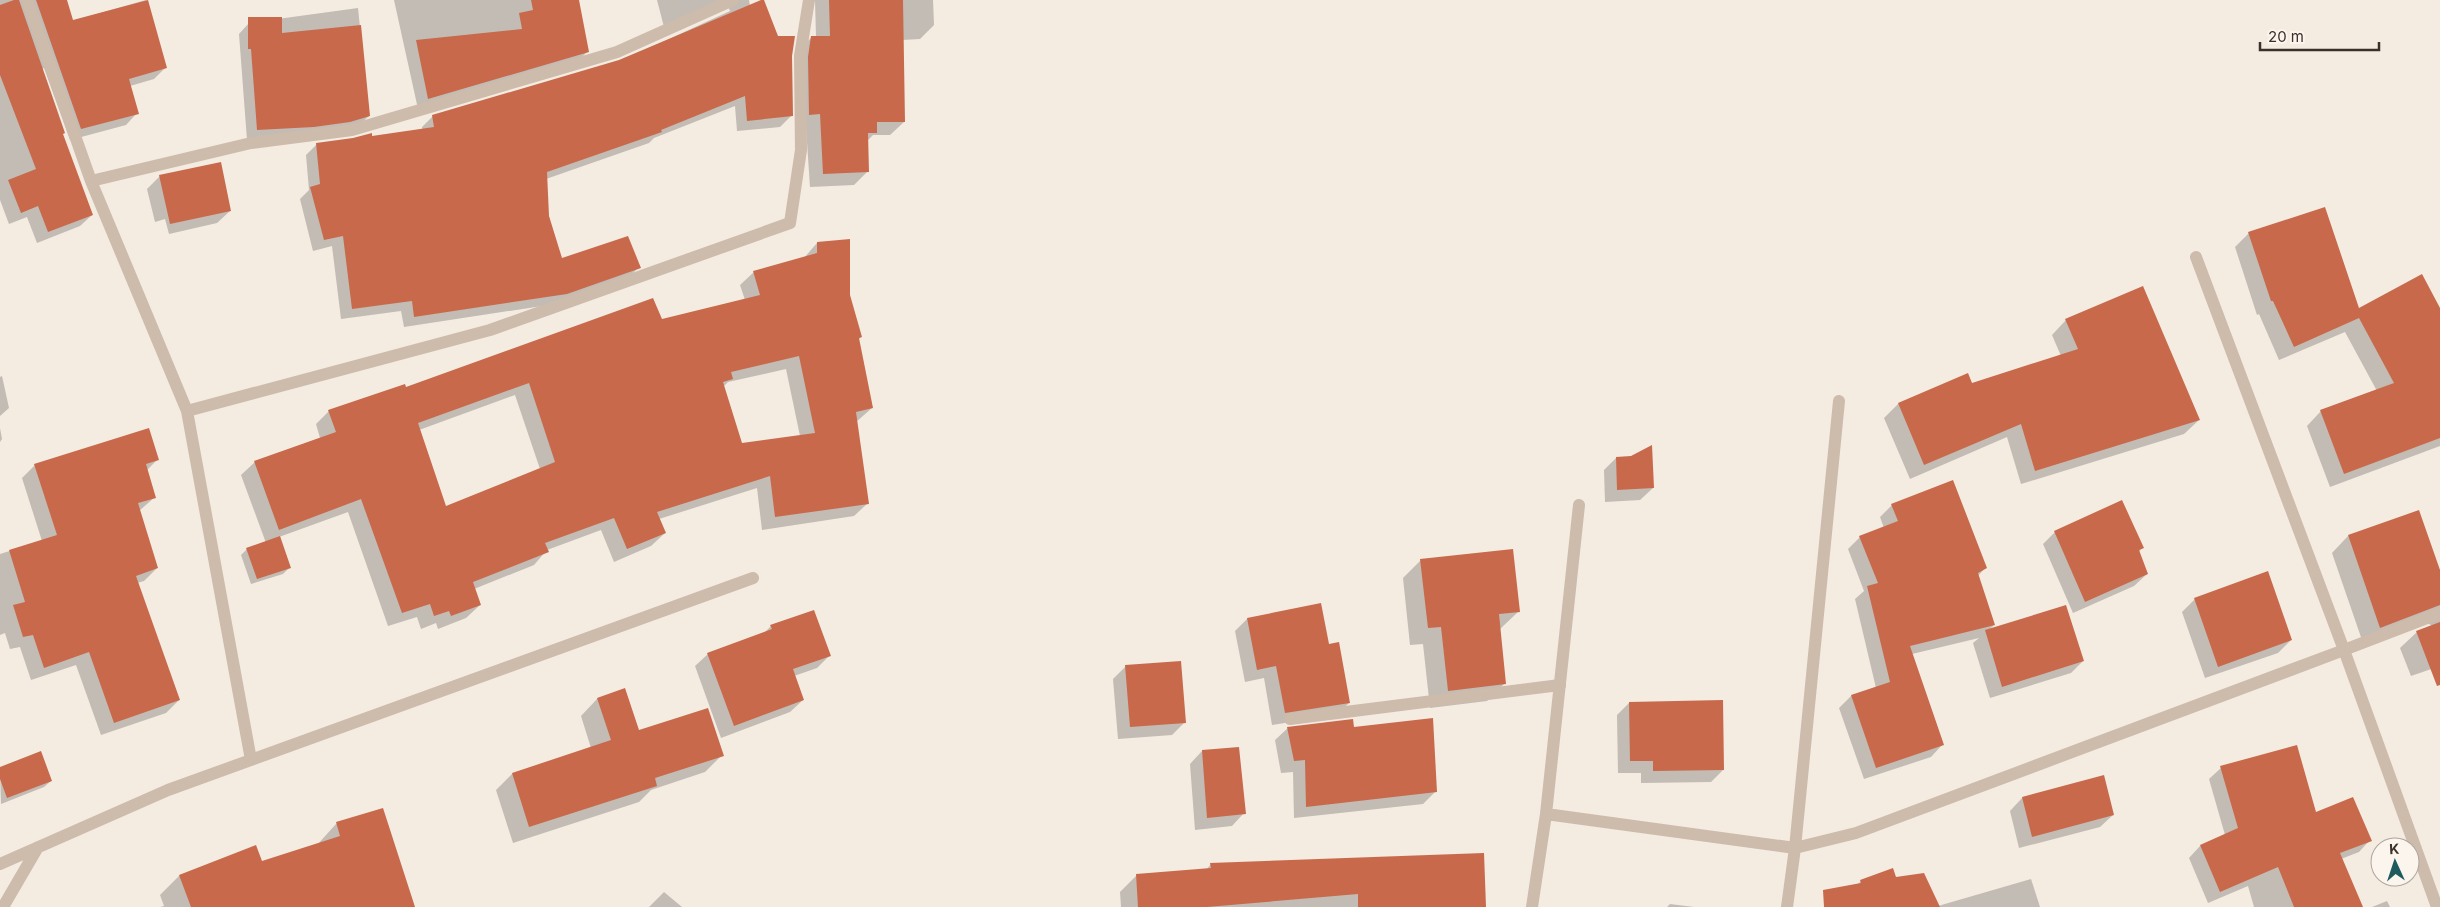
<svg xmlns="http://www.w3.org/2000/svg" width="2440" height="907" font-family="Inter,sans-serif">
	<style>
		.shadow { fill: #0003; fill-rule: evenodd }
		.building { fill: #c8694b; fill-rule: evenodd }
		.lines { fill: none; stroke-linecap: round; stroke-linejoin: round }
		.service { stroke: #cdbbac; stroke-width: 12 }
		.minor { stroke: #cdbbac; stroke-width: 12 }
	</style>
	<rect width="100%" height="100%" fill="#f4ebe1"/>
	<path class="shadow" d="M0,0H65L72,21L146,0L165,68L154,79L130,86L137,113L126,125L70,140L44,68L42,69L62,135L92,215L80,226L37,243L27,217L9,224L0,200Z
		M394,0H578L588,51L577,62L418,109Z
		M657,0H749L750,6L791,56V116L780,127L737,131L735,106L654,138L649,143L546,179L548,216L561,259L639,267L628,278L555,304L404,327L401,311L341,319L332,246L313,251L300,199L309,190L306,155L317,144L422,130V127L433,116L621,61L730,11L727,4L664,27Z
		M815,0H933L934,25L920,39L902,40L904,122L890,135H873L867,141L868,171L854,185L810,187L806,127L798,51L812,37H816Z
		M358,8L369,116L358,126L247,140L239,34L249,23Z
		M160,176L230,211L217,223L169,234L165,219L155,222L147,189Z
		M2249,233L2359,310L2440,311V446L2330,487L2307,426L2321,411L2377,391L2345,332L2279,360L2259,314L2257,315L2235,247Z
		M817,243L849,295L861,337L858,340L872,408L856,422L868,503L854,516L762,530L757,488L659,519L665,533L651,546L614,562L601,530L547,550L534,565L474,589L480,605L466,618L438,629L436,623L421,629L417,617L388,626L348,512L279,537L289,568L283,574L251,584L241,555L247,549L266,543L241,475L255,462L320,438L316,424L329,411L661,320L745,300L740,285L754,272L804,258ZM786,369L800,436L741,445L723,387L728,382ZM515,395L540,469L445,507L419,430Z
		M2066,320L2199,420L2184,434L2021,484L2007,437L1910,479L1884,418L1898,404L1967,375L1971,384L2061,356L2052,335Z
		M2,376L9,408L0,416V377Z
		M0,428L2,439L0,442Z
		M1616,458L1653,488L1640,500L1605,502L1604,470Z
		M157,460L147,470L155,497L139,511L157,568L144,581L137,583L179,700L166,713L101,735L76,665L31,680L20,647L10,649L5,633L0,635V554L42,541L22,478L35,465Z
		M1892,505L1985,568L1978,576L1994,625L1989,630L2083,661L2071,673L1990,698L1973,643L1979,638L1912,654L1943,744L1931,757L1864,779L1839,708L1851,696L1876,688L1855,599L1864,591L1848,549L1860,537L1884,528L1880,517Z
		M2055,532L2142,548L2139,552L2147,574L2134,586L2073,613L2043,544Z
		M2348,536L2440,574V666L2411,676L2400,648L2417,632L2432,626L2425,621L2363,643L2332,553Z
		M1421,560L1519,611L1499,630L1505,683L1487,701L1430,708L1423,644L1410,645L1403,578Z
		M2195,599L2291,640L2278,653L2205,678L2182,612Z
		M1247,619L1328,646L1349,703L1336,715L1272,725L1264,678L1245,682L1235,631Z
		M771,626L829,656L817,668L794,676L803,700L790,712L721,738L695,666L708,654L764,633Z
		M1126,666L1184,723L1172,735L1118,739L1113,679Z
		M625,690L638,732L722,755L705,772L651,790L639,802L513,843L496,790L512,774L591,748L581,716L597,699Z
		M1629,703L1723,770L1711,782L1641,783V773H1618L1617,715Z
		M1288,728L1353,729L1436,791L1423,804L1294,818L1293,772L1281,773L1275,740Z
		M1238,748L1244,813L1232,826L1195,830L1190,764L1202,751Z
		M0,768L51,781L44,787L1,804Z
		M2221,768L2370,840L2359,852L2341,859L2361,907H2254L2248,886L2208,903L2189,858L2200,846L2225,835L2209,779Z
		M2103,777L2113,815L2100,827L2019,848L2010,811L2022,798Z
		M382,809L414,907H160L164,906L160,895L179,876L261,863L317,845L336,824Z
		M1211,864L1484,907H1121L1120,892L1136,876L1206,870Z
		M1896,879L1938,906L2031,879L2040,907H1849L1846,896L1861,881Z
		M664,892L682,907H649Z
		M2387,901L2390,907H2372Z
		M1670,904L1694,907H1667Z"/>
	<path class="building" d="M14,0H19L65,133L63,134L93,215L48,232L38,206L21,213L8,180L36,169L0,75V5Z
		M36,0H67L73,20L148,0L167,68L129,79L139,114L81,129Z
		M531,0H579L589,52L428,99L416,40L522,29L519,13L533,10Z
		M761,0H764L778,36H795L792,56L793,116L747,121L745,96L661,130L662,132L547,172L549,216L562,258L628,236L641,268L567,294L414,317L412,301L352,309L343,236L324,240L310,187L320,184L316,143L353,138L372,133V136L434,127L432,115L619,60Z
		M829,0H903L905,122H877V133H868L869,172L823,174L820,114L809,115L808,57L811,36H830Z
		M248,17H282V33L361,25L370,116L350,122L314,127L257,130L251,49H248Z
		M221,162L231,211L170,224L159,175Z
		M2325,207L2359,308L2422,274L2440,308V438L2344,474L2320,410L2394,383L2359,318L2294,347L2273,301H2271L2248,232Z
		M850,239V295L862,337L859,338L873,408L856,412L869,504L775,517L770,476L657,512L666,533L627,549L614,518L545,543L549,552L473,582L481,605L451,616L449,611L434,616L430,604L402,613L361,499L279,530L254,461L336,432L328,410L405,384L406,387L653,298L662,319L760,295L753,271L817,253V242ZM799,356L815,433L742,443L723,382L733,379L731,372ZM529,383L555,462L446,506L418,423Z
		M2143,286L2200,420L2035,471L2021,424L1924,465L1898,403L1968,373L1972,383L2078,349L2065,319Z
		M149,428L159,460L146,464L156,498L138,503L158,568L136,576L180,700L114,723L89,652L44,668L33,635L23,637L13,605L25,602L9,550L57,535L34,464Z
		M1652,445L1654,488L1617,490L1616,457L1631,456Z
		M1953,480L1987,568L1978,573L1995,625L1910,646L1944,745L1876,768L1851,695L1890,682L1867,586L1878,583L1859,536L1898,521L1891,504Z
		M2122,500L2144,548L2139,550L2148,574L2085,602L2054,531Z
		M2419,510L2440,570V605L2380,628L2348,535Z
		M280,536L291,568L257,579L246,548Z
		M1513,549L1520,612L1499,614L1506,684L1448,691L1441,627L1428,628L1420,559Z
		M2268,571L2292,640L2218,667L2194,598Z
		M1321,603L1329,644L1339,642L1350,703L1285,713L1276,666L1257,670L1247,618Z
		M2066,605L2084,661L2002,687L1985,630Z
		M814,610L831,656L793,669L804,700L734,726L707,653L772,629L770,625Z
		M2440,622V685L2437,686L2416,631Z
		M1181,661L1186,723L1130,727L1125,665Z
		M625,688L639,730L708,708L724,756L655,778L657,786L529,827L512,773L611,740L597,698Z
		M1723,700L1724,770L1653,771V761H1630L1629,702Z
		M1433,718L1437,792L1306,807L1305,760L1294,761L1287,727L1353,719L1354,727Z
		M2297,745L2316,812L2353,797L2372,841L2340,853L2363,907H2294L2278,867L2220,892L2200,845L2238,828L2220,766Z
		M1239,747L1246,814L1207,818L1202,750Z
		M41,751L52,781L7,798L0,779V767Z
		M2104,775L2114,815L2032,837L2022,797Z
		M383,808L415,907H191L179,875L256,845L262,861L340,836L336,822Z
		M1484,853L1486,907H1358V894L1207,907H1138L1136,874L1211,868L1210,863Z
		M1893,868L1896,877L1924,873L1940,907H1824L1823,890L1861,883L1860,880Z"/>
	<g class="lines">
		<path class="service" d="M2344,650L2440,613
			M1290,719L1560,685"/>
		<path class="minor" d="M27,0L91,181L187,411L251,760
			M91,181L251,143L352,130L617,52L733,0
			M2196,257L2344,650L2437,907
			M187,411L490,330L790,223L801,150L800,56L809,0
			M1546,814L1795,848L1856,833L2344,650
			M0,864L168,790L753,578
			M3,907L38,847
			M1532,907L1546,814L1579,505
			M1787,907L1795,848L1839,401"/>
	</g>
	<g transform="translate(2395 862) rotate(357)"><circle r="24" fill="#fbf5ee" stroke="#aea6a0"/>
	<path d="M0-4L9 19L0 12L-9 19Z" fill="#1f5a5e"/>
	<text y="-8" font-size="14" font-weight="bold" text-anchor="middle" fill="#3b302b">K</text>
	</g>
	<path d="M2260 42v8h119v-8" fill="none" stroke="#3b302b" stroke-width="2.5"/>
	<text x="2268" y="42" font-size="15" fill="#3b302b" stroke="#fbf5ee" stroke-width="4" paint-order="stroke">20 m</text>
</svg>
